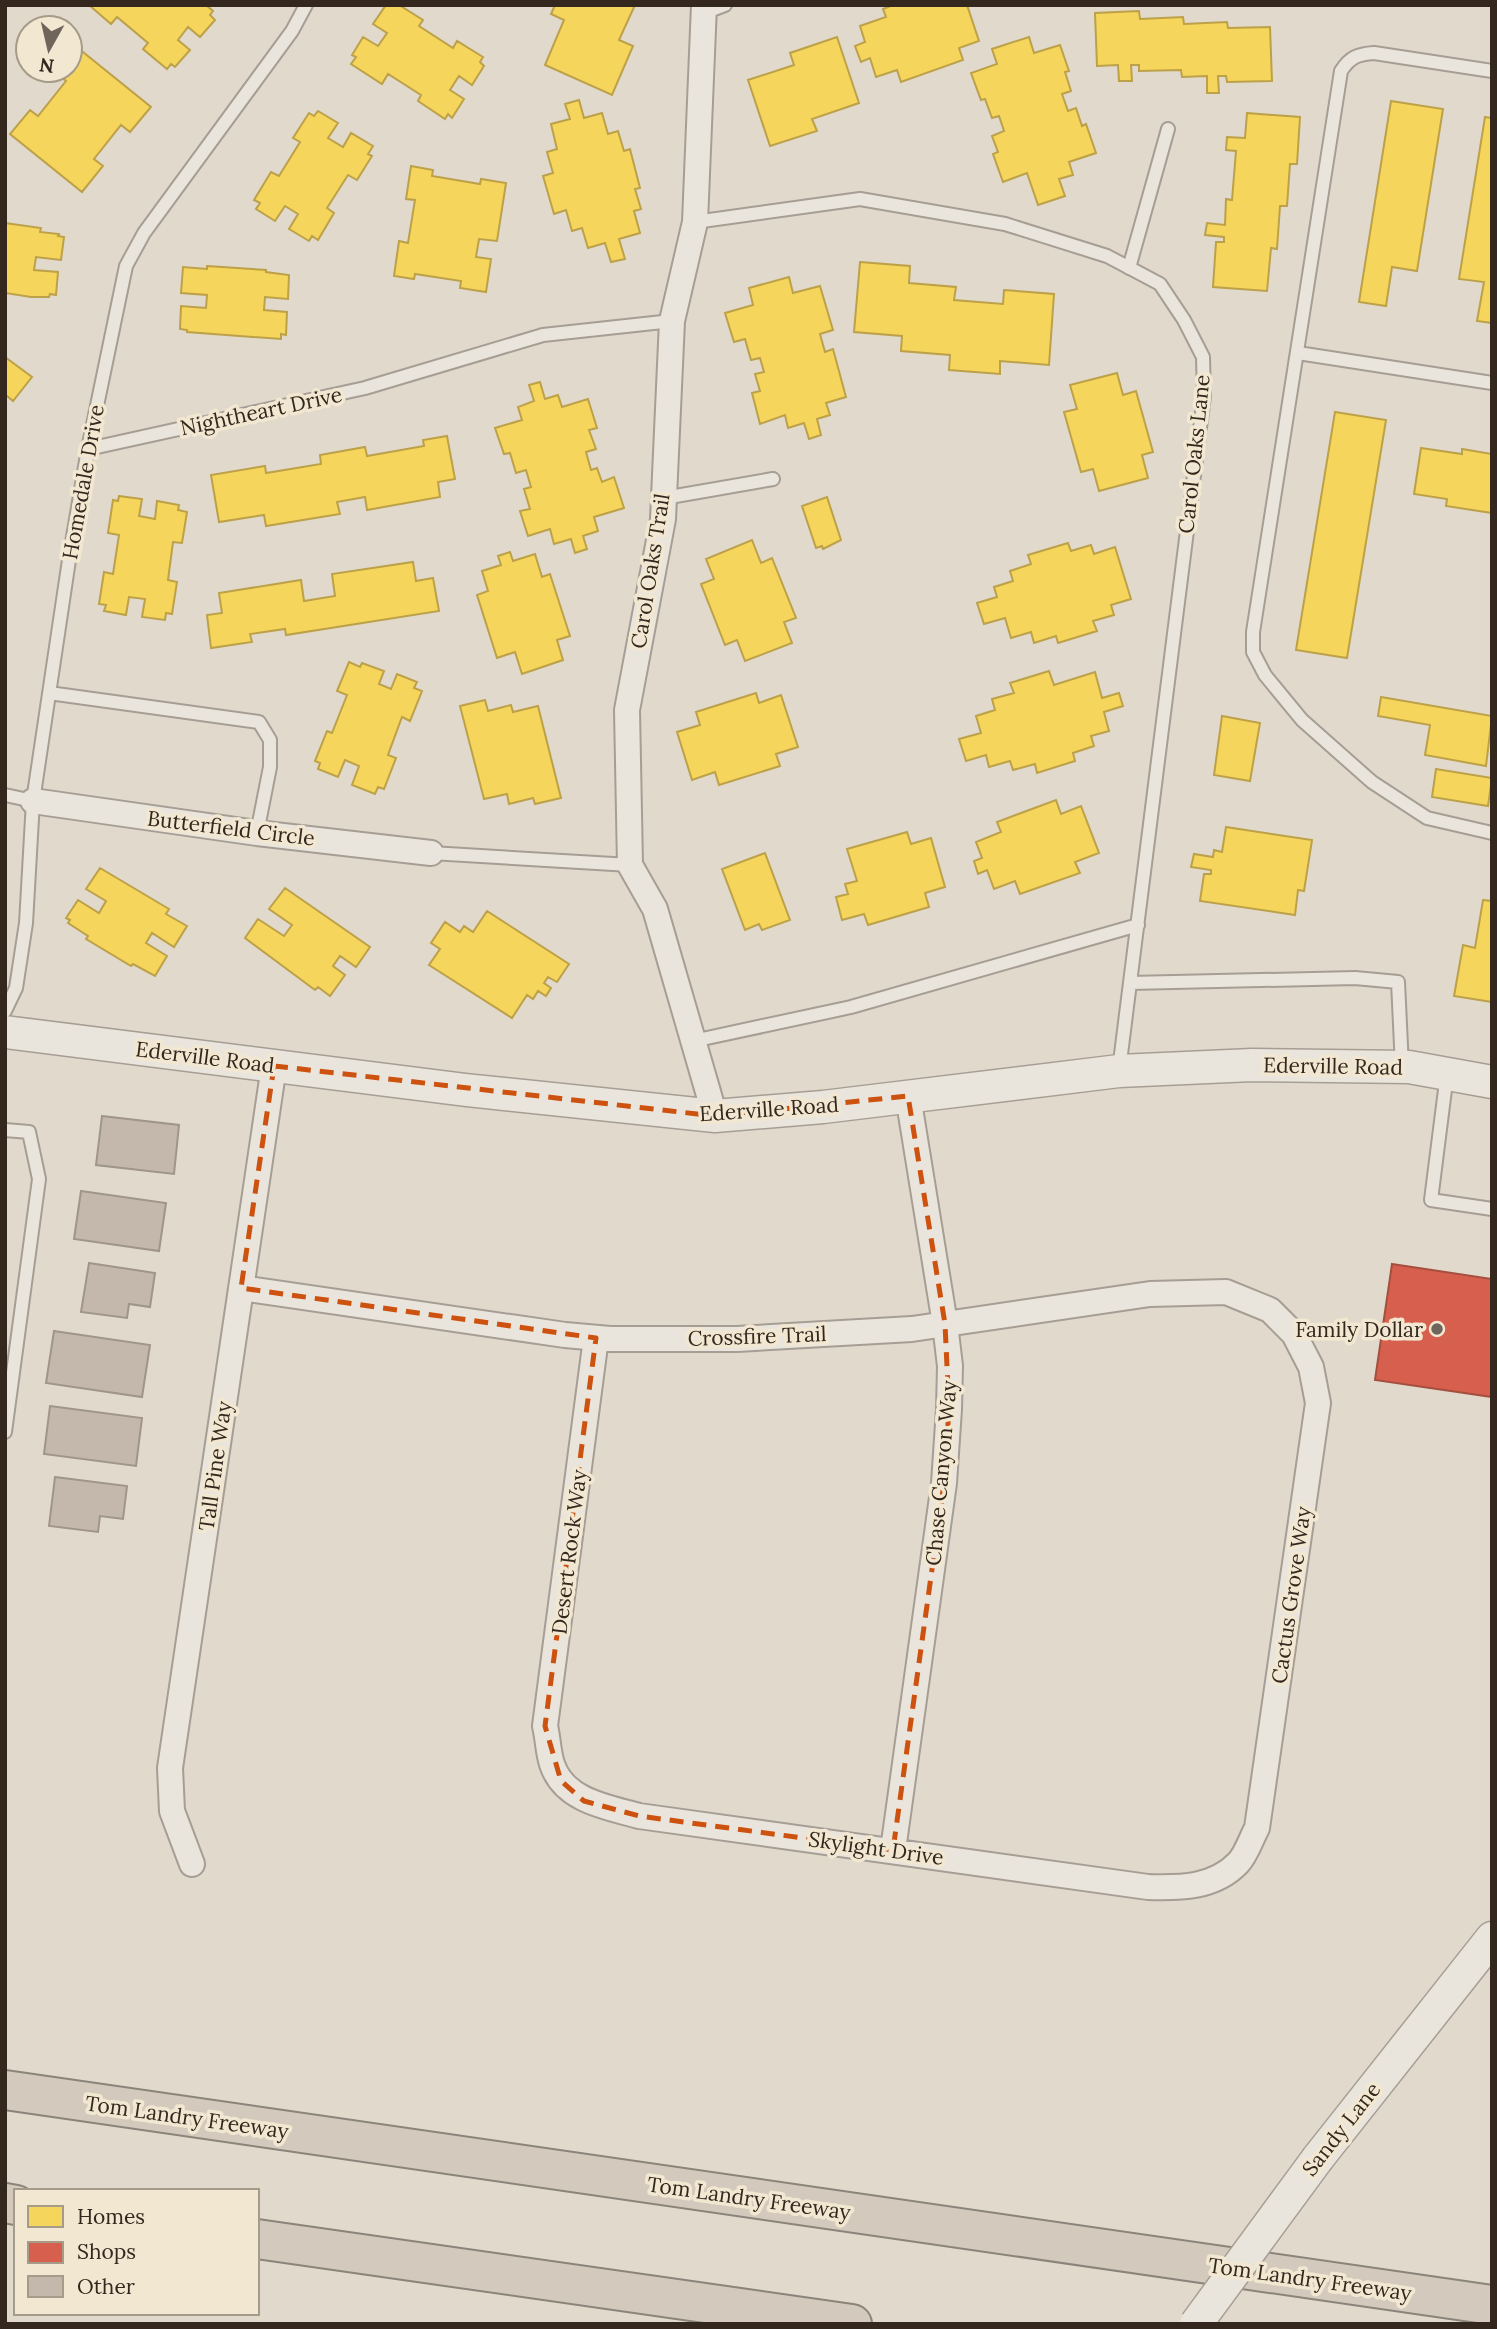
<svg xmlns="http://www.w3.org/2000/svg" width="1497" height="2329" font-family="Lora,serif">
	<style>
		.homes { fill: #f6d55c; stroke: #bca149; stroke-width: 2 }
		.shops { fill: #d6604d; stroke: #a54f3f; stroke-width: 2 }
		.building { fill: #c4b8ac; stroke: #a0958b; stroke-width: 2 }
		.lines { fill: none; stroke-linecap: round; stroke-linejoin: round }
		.service-casing { stroke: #a69e94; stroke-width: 16 }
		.minor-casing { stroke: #a69e94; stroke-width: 28 }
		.tertiary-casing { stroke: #a69e94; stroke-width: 35 }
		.motorway-casing { stroke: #8b847b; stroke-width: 42 }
		.service { stroke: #eae5dc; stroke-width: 12 }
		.minor { stroke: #eae5dc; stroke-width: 24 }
		.tertiary { stroke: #eae5dc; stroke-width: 32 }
		.motorway { stroke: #d3c9bc; stroke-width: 38 }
		.tertiary-bridge-casing { stroke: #a69e94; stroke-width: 35; stroke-linecap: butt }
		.tertiary-bridge { stroke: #eae5dc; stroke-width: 32 }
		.marked { fill: none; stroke: #cd520f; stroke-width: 5; stroke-dasharray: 14 9; stroke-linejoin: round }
		.poi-dot { fill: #70655b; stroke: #f2e7d1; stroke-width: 2.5 }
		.labels { text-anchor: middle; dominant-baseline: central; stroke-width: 7; stroke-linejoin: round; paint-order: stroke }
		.street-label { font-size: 21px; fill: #33271e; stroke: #f2e7d1 }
		.poi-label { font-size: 21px; fill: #33271e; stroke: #f2e7d1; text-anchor: end }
	</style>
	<rect width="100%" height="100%" fill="#e1d9cb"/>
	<path class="homes" d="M89,5H206L213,11L210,15L215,20L200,37L188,27L178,40L190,50L175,67L171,64L167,69L143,49L148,43L117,17L111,24Z
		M386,5H399L423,20L419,26L453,48L457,41L483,57L480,62L484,66L472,85L459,76L450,90L464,99L452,118L448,114L445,119L418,101L421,95L388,74L382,84L351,64L356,57L352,55L363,37L378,46L387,33L373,24Z
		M555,5H635L619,40L633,46L612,95L545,65L564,20L551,14Z
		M893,5H967L979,41L959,48L963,60L901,82L897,70L876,77L870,58L861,62L855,46L865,42L860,26L886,17L883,9Z
		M1139,11L1140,19L1183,17L1184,24L1227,22L1228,28L1270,27L1272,81L1227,82L1226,76H1218L1219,93H1207V76L1182,77L1181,70L1139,71V65H1131L1132,81H1119L1118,65L1097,66L1095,13Z
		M837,37L859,103L812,119L817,131L770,146L748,80L794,65L790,53Z
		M1029,37L1034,53L1060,45L1069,71L1065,72L1071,91L1062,94L1068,111L1076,108L1082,126L1086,124L1096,153L1069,162L1073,175L1059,179L1065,196L1038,205L1027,173L1003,182L993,154L998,152L992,136L1004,131L999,116L992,118L985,99L981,100L971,73L997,64L992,49Z
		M78,48L151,107L130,132L121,125L94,159L103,166L82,192L10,134L30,110L38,116L66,81L57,74L60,70H70V58Z
		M579,100L584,118L602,113L608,134L618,131L624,151L630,149L640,188L635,189L641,209L634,211L640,233L619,239L625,259L611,262L605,243L588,248L582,228L572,231L566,210L554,214L543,176L553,173L547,152L557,149L551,124L570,119L565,104Z
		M1391,101L1443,109L1417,271L1392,267L1386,306L1359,302Z
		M318,111L338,123L328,138L343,147L351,133L373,146L368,154L372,156L357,180L348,175L327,208L334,213L318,240L312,236L309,241L289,229L298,214L285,206L275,221L256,209L260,203L254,200L271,172L279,176L300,142L293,138L309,113L314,116Z
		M1247,113L1300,117L1297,164H1290L1287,206H1280L1277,249L1271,248L1267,291L1213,287L1216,242H1224V237L1205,235L1207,223L1225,225L1226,199L1232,200L1236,151L1226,150L1227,137L1245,138Z
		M1485,117L1492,118V323L1477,321L1484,282L1459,279Z
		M411,166L433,170L432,176L480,184L481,179L506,183L497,241L479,239L476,257L491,259L486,292L460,288L461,281L415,274L414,279L394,276L399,241L408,243L415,200L406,199Z
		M5,223L41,228L40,232L59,234L58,236L64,237L61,260L36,257L34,270L58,272L56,295L50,294L49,297H31L5,293Z
		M860,262L910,266L909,283L956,287L954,300L1003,304L1004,290L1054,294L1049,365L1000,361V374L949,370L950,355L901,351L902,336L854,332Z
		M207,266L266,270V272L289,275L288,299L265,297L264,310L287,312L286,335L281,334V339L187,332V330L180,329L181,306L206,308L207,295L181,293L183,267L207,269Z
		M789,277L793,293L820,286L833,330L820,334L825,352L833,349L846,397L826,403L830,415L817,419L821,435L809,439L804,423L788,428L785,415L760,424L752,393L760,391L755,374L764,372L760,358L751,360L745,339L734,342L725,313L753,305L749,288Z
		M5,357L32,377L13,401L7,396L5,398Z
		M1117,373L1123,395L1136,391L1153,452L1142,455L1148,478L1099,491L1093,469L1081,472L1064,412L1077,409L1070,385Z
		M540,382L545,399L558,395L562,407L588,399L597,428L589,430L596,449L586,452L591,470L597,468L602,482L614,477L624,508L594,517L598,531L583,536L587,549L575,553L571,539L554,544L550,529L528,536L520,511L530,509L524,489L531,487L526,470L516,473L510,453L504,454L495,428L522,420L518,407L534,401L529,385Z
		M1335,412L1386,420L1347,658L1296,650Z
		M447,436L455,479L438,482L440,497L367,510L365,497L337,502L340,514L266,526L264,515L219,522L211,475L265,466L266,473L321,464L320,455L365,447L367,456L424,446L423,440Z
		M1421,448L1462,454V449L1492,454V513L1446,506L1447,499L1414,494Z
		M119,496L142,499L139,516L155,519L157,501L179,505L178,510L187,512L182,543L173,542L168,580L177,582L172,614L166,613L165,620L142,617L145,599L129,597L126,615L104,611L106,605L99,604L104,572L113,574L119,535L108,533L113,500L118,501Z
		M827,497L841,540L823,549L822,546L816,548L802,506Z
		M752,540L761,563L772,558L796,618L784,622L792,643L745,661L737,640L725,645L701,584L714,579L706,559Z
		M1068,543L1071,551L1091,545L1094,554L1115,547L1131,599L1111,605L1114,615L1093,621L1097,631L1058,643L1056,636L1034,643L1031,632L1011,638L1005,618L984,624L977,603L997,597L994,587L1013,581L1010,571L1031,564L1028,555Z
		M510,552L513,561L535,554L542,577L550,574L570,636L557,640L563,660L522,674L515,652L497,658L477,595L488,591L482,571L501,565L498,556Z
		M413,562L416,581L433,578L439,611L286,635L285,629L250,634L252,642L211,648L207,615L222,613L219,593L301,580L304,601L335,596L332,574Z
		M349,662L360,667L362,663L384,671L379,684L391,689L397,674L417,682L414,688L422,691L410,721L402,717L388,755L396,758L384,789L378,787L375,794L352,785L359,766L345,760L338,777L318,769L320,763L315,761L327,731L332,733L347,695L337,691Z
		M1049,671L1054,685L1095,672L1102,698L1119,693L1123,706L1104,712L1109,731L1091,736L1094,746L1073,753L1075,761L1037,773L1035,764L1013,770L1010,761L989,767L986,755L966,761L959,739L981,733L976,716L995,710L992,699L1014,693L1010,683Z
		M756,693L759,703L781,695L798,747L776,754L780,766L719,785L715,772L692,780L677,732L700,725L696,712Z
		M1381,697L1492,716L1486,766L1425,755L1430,725L1378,716Z
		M485,700L488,711L511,705L513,712L538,706L561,798L535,804L533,798L509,804L507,794L484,799L460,706Z
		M1222,716L1260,723L1250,781L1214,775Z
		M1436,769L1492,778L1488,806L1432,797Z
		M1056,800L1061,814L1081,806L1099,853L1075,862L1080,873L1020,894L1015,881L994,889L987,870L978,874L974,861L982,858L976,842L1001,832L997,822Z
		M1226,827L1312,840L1304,891L1298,890L1295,915L1200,901L1204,874H1211V870L1191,867L1194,854L1213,857L1214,850L1222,852Z
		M907,832L911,844L931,838L945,887L925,893L929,907L868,925L864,914L842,920L836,897L848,894L845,884L857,881L847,849Z
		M765,853L790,920L762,930L759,924L745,930L722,869Z
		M100,868L169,909L166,914L187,926L174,947L152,933L146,943L167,956L155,976L133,964L131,966L86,939L88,936L68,923L70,920L66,918L78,900L99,913L106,901L86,889Z
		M285,888L370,947L356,967L340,956L333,966L345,975L330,996L318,987L315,990L245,938L258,919L284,936L292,925L269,909Z
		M1483,900L1492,901V1002L1454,996L1463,945L1475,948Z
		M487,911L569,964L557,982L548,977L544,983L551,988L546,996L538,991L533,999L527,995L512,1018L429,965L440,949L431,943L445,922L460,932L464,926L473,932Z"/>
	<path class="shops" d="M1392,1264L1492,1279V1397L1375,1380Z"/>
	<path class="building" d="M102,1116L179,1125L174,1174L96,1165Z
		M81,1191L166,1203L159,1251L74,1239Z
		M89,1263L155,1273L150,1307L129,1304L127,1318L81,1312Z
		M54,1331L150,1345L142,1397L46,1383Z
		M50,1406L142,1418L136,1466L44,1454Z
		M55,1477L127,1486L123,1519L100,1516L98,1532L49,1526Z"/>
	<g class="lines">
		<defs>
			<path id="service" d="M704,13L725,5
				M1492,71L1374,53C1358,54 1350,57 1341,71L1253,632V652L1265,675L1302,720L1372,782L1427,818L1492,833
				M695,222L860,199L1005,224L1107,256L1160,284L1184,320L1203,357L1204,396L1119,1070
				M1129,268L1168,129
				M1298,353L1492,383
				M88,449L365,388L543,335L672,321
				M664,498L773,479
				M49,693L259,722L270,740V767L257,833
				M5,795L33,801
				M431,853L630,865
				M1130,983L1355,978L1398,982L1402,1067
				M5,1011L16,988L26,923L33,801L69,560L88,449L126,266L144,233L292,31L306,5
				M693,1041L851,1007L1138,925
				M1447,1074L1431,1200L1492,1209
				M5,1130L29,1132L39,1179L5,1432"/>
			<path id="minor" d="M704,5L695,222L672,321L663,519L627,710L630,865L655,909L715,1116
				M33,801L257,833L431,853
				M241,1288L565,1335L610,1339H737L912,1329L1150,1294L1226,1292L1270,1310L1294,1334L1311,1367L1318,1403L1257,1828C1251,1839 1246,1855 1238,1863C1214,1888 1180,1888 1148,1887L639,1816C607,1807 564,1801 552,1764C548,1752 548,1738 545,1726L596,1338
				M893,1850L944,1483L949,1409L950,1366L945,1324L908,1096
				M192,1864L172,1811L170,1768L274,1066"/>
			<path id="tertiary" d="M5,1032L466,1090L715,1116L823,1107L1119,1071L1252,1065L1409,1067L1492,1082
				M1318,2158L1492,1938"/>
			<path id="motorway" d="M5,2090L1492,2305
				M5,2203L16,2205
				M257,2239L852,2324"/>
		</defs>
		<use href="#service" class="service-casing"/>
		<use href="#minor" class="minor-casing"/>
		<use href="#tertiary" class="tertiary-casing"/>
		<use href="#motorway" class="motorway-casing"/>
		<use href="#service" class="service"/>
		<use href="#minor" class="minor"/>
		<use href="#tertiary" class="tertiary"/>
		<use href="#motorway" class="motorway"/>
		<defs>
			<path id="tertiary-bridge" d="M1196,2324L1318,2158"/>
		</defs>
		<use href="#tertiary-bridge" class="tertiary-bridge-casing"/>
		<use href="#tertiary-bridge" class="tertiary-bridge"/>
	</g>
	<path class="marked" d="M274,1066L715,1116L908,1096L945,1324L949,1409L944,1483L893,1850L639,1816L584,1801L561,1781L545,1726L596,1338L241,1288Z"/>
	<circle class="poi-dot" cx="1437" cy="1329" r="7"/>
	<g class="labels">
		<g class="street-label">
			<text transform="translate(261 411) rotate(-12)">Nightheart Drive</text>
			<text transform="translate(1194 454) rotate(-84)">Carol Oaks Lane</text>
			<text transform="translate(83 482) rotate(-80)">Homedale Drive</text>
			<text transform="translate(650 571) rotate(-81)">Carol Oaks Trail</text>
			<text transform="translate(231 828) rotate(7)">Butterfield Circle</text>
			<text transform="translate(205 1057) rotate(7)">Ederville Road</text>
			<text transform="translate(1333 1066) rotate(1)">Ederville Road</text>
			<text transform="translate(769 1109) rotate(-4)">Ederville Road</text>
			<text transform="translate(757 1336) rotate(-2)">Crossfire Trail</text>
			<text transform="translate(215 1466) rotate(-82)">Tall Pine Way</text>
			<text transform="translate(941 1473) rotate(-85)">Chase Canyon Way</text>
			<text transform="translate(569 1552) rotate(-83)">Desert Rock Way</text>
			<text transform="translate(1291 1595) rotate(-82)">Cactus Grove Way</text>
			<text transform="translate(876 1848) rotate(8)">Skylight Drive</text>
			<text transform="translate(187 2117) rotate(8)">Tom Landry Freeway</text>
			<text transform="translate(1341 2129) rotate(-52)">Sandy Lane</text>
			<text transform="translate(749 2198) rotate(8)">Tom Landry Freeway</text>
			<text transform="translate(1310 2279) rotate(8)">Tom Landry Freeway</text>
		</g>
		<g class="poi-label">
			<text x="1423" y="1329">Family Dollar</text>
		</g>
	</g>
	<rect width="1497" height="2329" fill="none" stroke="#33271e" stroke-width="14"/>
	<rect x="14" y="2189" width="245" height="126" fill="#f2e7d1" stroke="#a69a89" stroke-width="2"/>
	<rect x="28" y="2206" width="35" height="21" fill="#f6d55c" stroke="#a69a89" stroke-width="2"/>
	<text x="77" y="2224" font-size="21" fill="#33271e">Homes</text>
	<rect x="28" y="2242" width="35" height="21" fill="#d6604d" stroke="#a69a89" stroke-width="2"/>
	<text x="77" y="2259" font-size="21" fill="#33271e">Shops</text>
	<rect x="28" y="2276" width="35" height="21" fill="#c4b8ac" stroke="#a69a89" stroke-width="2"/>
	<text x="77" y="2294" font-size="21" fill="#33271e">Other</text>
	<g transform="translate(49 49) rotate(188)"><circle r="33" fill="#f2e7d1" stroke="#a69a89" stroke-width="2"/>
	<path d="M0-5L12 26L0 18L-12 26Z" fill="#70655b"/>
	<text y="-10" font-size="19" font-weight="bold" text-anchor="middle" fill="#33271e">N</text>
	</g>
</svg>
